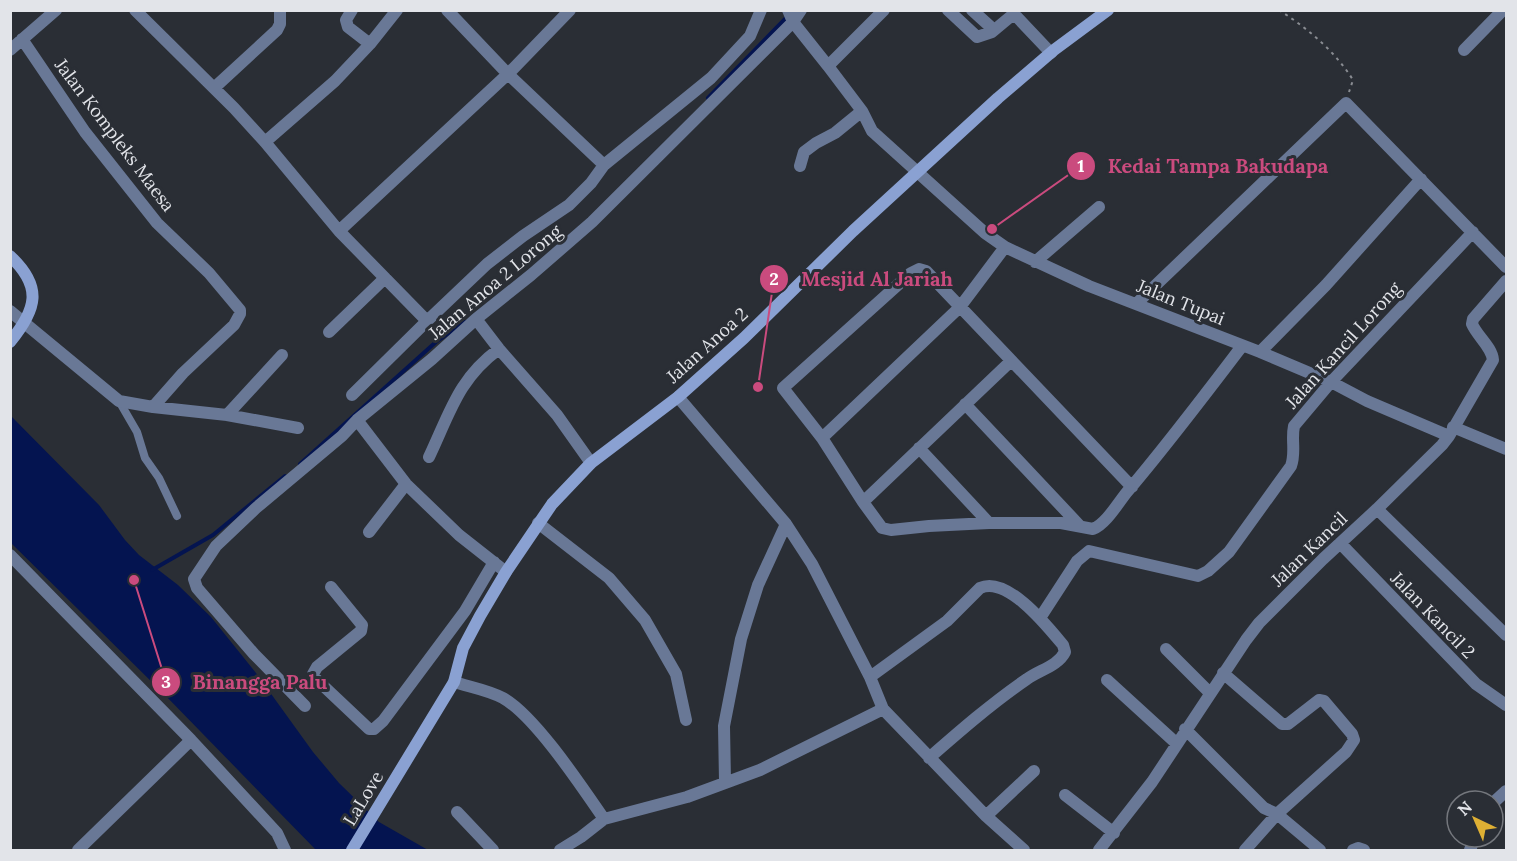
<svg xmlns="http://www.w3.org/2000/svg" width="1517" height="861" font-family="Lora,serif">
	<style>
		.water { fill: #041450 }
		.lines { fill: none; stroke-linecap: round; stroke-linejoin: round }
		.stream { stroke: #041450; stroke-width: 4 }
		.path { stroke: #898c92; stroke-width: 2; stroke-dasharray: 3 4.5; stroke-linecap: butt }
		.lane { stroke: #697896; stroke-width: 8 }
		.street { stroke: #697896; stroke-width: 12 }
		.secondary { stroke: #8aa1d2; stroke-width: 12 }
		.labels { text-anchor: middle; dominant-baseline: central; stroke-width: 6; stroke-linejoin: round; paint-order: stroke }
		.street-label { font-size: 18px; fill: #e2e4e9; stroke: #2a2e35 }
		.leader { fill: none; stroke: #ca4b7e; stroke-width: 2 }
		.callout-dot { fill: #ca4b7e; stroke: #2a2e35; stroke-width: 2 }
		.mark-label { font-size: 18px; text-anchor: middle; font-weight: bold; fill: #fff }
		.callout-label { font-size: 20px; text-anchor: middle; font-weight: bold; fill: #ca4b7e; stroke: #2a2e35; stroke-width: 6; stroke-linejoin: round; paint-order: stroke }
	</style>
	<rect width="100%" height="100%" fill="#2a2e35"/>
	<path class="water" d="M10,415L99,505L125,540L139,555L178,585L211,617L256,673L313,752L339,783L379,822L428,850H316L163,693L11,543Z"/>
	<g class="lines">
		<path class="stream" d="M708,98L787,17
			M300,464L437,341L465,322
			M152,570L213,535L285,476"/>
		<path class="path" d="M1279,10C1307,28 1335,51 1353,80L1349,92"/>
		<path class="lane" d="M119,401L137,432L145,458L159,478L177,516"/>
		<path class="street" d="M135,10L234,108L265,142L339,231L427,321L487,264L523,236L569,205L591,183L604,165
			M352,10L346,20L348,27L370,44
			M447,10L508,74L604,165L711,78L750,36L761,10
			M788,10L793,22L828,66
			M884,10L828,66L862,111L872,131L985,233L1005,247L1089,286L1260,352L1331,382L1367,401L1449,436
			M948,10L977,37L992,32L1010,17H1017L1051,53
			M972,10L994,30
			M22,39L85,132L157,223L209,273L240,310V314L234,325L183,373L153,407
			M10,50L56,10
			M1464,50L1503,10
			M214,88L277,30L280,24V10
			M265,142L335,81L370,44L397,10
			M800,166L804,152L816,143L835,133L862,111
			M339,231L508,74L570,10
			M1035,262L1099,207
			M1137,303L1346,103L1506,267
			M10,311L119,401L153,407L227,415L298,428
			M476,319L499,349L557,415L591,463
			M329,332L385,278
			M1260,352L1326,285L1421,179
			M352,395L427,321
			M678,397L786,524L812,564L870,677L883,709L986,816L1024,850
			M965,404L1080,526
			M227,415L282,355
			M357,420L406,484L459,535L506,572
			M1453,427L1506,449
			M822,438L960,307L1005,247
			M919,448L989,523
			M429,457C450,413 458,379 499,349
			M1132,487L926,271L919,269L911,273L783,388L822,438L863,502L882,528L891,530L929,526L989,523H1061L1093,529C1106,524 1118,503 1127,492C1167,445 1204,396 1242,346
			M863,502L1011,361
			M1377,509L1506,635
			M538,523L609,578L645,620L676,674L686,720
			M369,532L406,484
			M1340,543L1476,684L1506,705
			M10,555L191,740L277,833L285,850
			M331,587L362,625L361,631L317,667L313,674L315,678L369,729H374L383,721L465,611L494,562
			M1040,618L1077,561L1089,551L1198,576L1208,571L1229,552L1291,466C1296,452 1291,440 1294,426L1331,382L1473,232
			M1166,649L1210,693
			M1223,673L1282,724H1288L1319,700L1324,701L1352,734L1354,740L1346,752L1277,814L1245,850
			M870,677L947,621L980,588C1007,575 1048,627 1063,645L1065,652C1058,666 1039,670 1027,679C992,703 961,730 929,758
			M1107,680L1176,743
			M454,682C470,687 488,690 503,698C535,716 582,787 604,819
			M305,706L254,654L197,588L194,579L216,546L256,508L342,436L357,420L432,359L476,319L531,275L592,222L793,22L801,10
			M1185,729L1264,808L1277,814L1320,850
			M725,781L724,726L741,639L758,585L786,524
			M1065,795L1114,833
			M1493,803L1506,791
			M457,812L493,850
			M986,816L1034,771
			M78,850L191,740
			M560,850L581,837L604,819L687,797L760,770L883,709
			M1099,850L1152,782L1246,640L1259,623L1323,559L1377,509L1442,445L1449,436L1493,360C1492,347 1477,336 1472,324L1473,319L1506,281
			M1353,850L1358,848L1364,850
			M1470,850L1475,837"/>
		<path class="secondary" d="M10,256C43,287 37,309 10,342
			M352,850L454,682L463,648L480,616L506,572L552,504L591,463L678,397L744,338L853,231L998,98L1054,50L1108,10"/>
	</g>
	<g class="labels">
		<g class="street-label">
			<text transform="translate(115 135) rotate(53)">Jalan Kompleks Maesa</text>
			<text transform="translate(495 282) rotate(-40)">Jalan Anoa 2 Lorong</text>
			<text transform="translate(1181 302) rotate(22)">Jalan Tupai</text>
			<text transform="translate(707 345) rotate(-42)">Jalan Anoa 2</text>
			<text transform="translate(1343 345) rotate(-48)">Jalan Kancil Lorong</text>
			<text transform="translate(1309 549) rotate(-44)">Jalan Kancil</text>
			<text transform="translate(1433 615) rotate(46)">Jalan Kancil 2</text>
			<text transform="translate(363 798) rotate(-59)">LaLove</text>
		</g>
	</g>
	<path class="leader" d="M992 229L1081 166M758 387L774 279M134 580L166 682"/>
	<g class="callout-dot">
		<circle cx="992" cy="229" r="6"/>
		<circle cx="758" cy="387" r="6"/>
		<circle cx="134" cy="580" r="6"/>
		<circle cx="1081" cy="166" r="15"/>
		<circle cx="774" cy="279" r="15"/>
		<circle cx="166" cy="682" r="15"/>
	</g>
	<g class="mark-label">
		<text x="1081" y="172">1</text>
		<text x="774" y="285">2</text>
		<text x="166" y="688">3</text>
	</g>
	<g class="callout-label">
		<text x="1218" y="173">Kedai Tampa Bakudapa</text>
		<text x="877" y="286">Mesjid Al Jariah</text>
		<text x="260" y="689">Binangga Palu</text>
	</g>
	<rect width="1517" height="861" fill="none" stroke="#e2e4e9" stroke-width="24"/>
	<g transform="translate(1475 819) rotate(316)"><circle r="28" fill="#2a2e35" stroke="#74777d" stroke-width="1.5"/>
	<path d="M0-4.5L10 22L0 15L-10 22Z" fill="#dfb034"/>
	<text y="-9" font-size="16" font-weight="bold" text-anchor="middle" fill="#e2e4e9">N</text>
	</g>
</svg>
